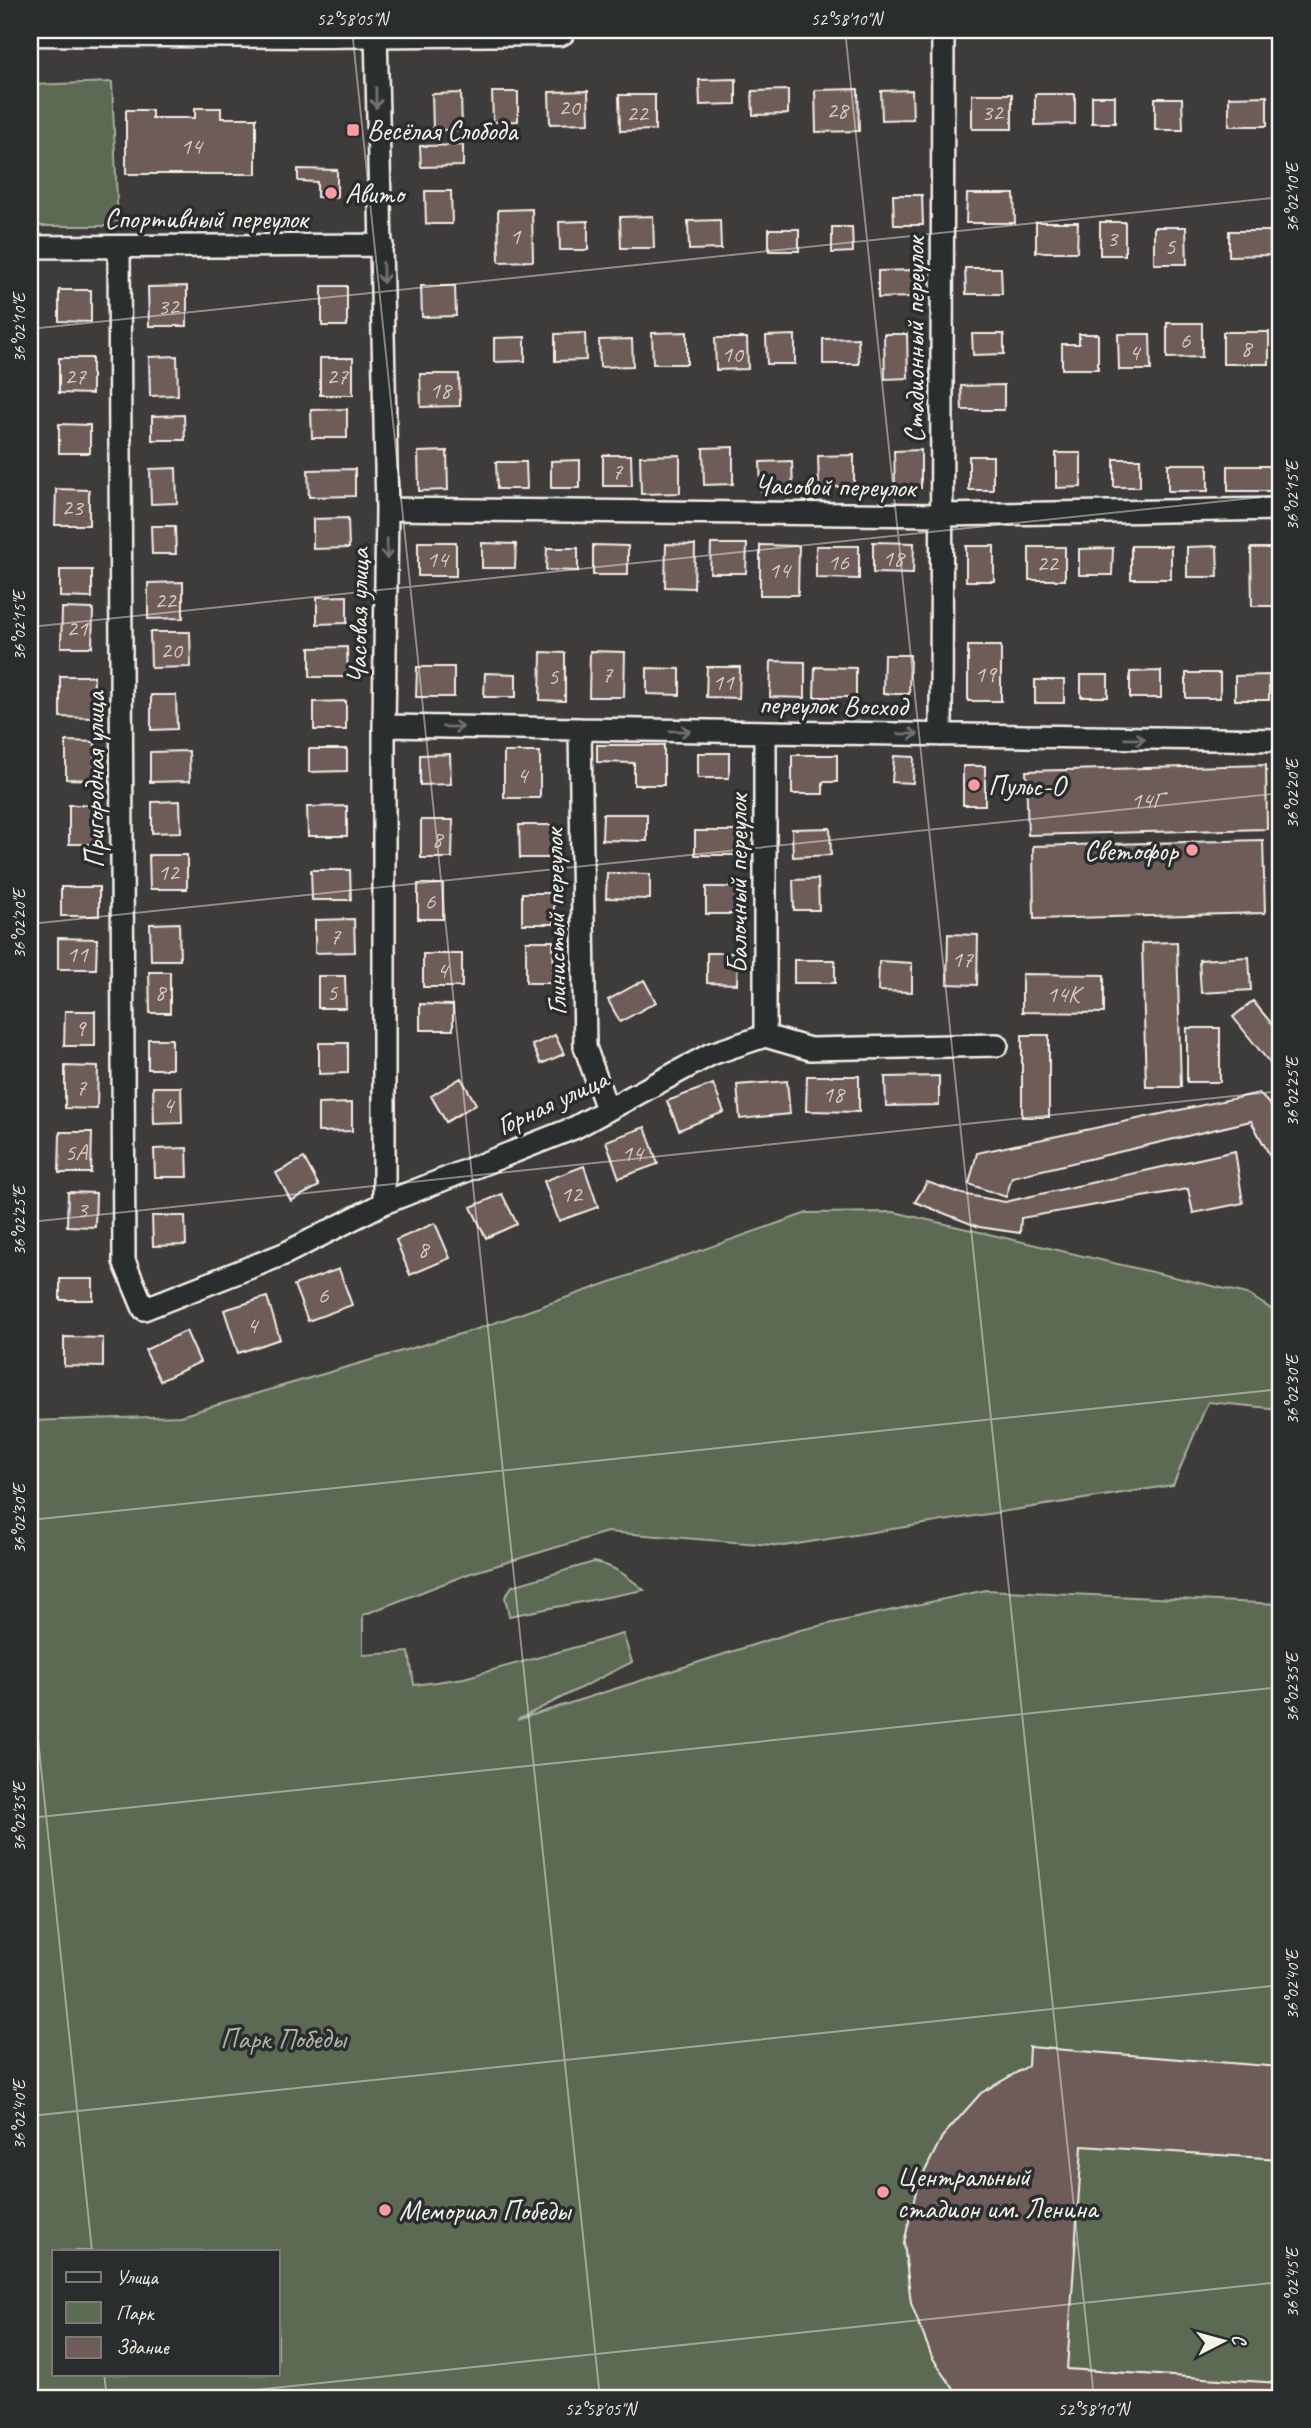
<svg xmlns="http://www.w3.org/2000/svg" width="1311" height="2428" font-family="Caveat,sans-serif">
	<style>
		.green { fill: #5c6b53; stroke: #a8ae9e; stroke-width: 2; fill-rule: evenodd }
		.building { fill: #6e5c59; stroke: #f4f1e8; stroke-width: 2 }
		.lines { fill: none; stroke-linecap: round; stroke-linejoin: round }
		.minor-casing { stroke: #f4f1e8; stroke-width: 26 }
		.secondary-casing { stroke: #f4f1e8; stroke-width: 35 }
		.minor { stroke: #2a2d2e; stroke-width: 21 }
		.secondary { stroke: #2a2d2e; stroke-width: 30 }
		.oneway { stroke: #71726f }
		.ticks { fill: none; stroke: #f4f1e8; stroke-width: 2; stroke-opacity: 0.45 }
		.poi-dot { fill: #ff9aa2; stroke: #2a2d2e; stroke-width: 2.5 }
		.labels { text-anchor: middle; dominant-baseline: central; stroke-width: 7; stroke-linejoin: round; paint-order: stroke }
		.number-label { font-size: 24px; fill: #d2ccc4 }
		.poi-label { font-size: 28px; fill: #f4f1e8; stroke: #2a2d2e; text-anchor: start }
		.street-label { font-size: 28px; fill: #f4f1e8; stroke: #2a2d2e }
		.park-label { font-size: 28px; fill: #b0b5a5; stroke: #2a2d2e }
		.neatline { fill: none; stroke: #f4f1e8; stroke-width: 2.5 }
		.ticks-label { font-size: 18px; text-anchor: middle; fill: #f4f1e8 }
	</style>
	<rect width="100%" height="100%" fill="#3e3b3b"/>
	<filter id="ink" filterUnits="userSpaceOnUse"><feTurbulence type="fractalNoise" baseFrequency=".0143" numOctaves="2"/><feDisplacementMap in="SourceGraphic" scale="14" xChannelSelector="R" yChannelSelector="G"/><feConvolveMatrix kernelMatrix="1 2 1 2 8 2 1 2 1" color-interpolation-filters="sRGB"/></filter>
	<g filter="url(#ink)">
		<path class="green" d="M112,82L118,226H30V85Z
			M894,1212L1247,1294L1281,1315V1409L1208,1402L1173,1485L784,1546L607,1532L468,1574L363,1615V1655L409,1652L414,1685L464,1678L623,1634L632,1662L517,1720L800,1630L986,1590L1281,1604V2398H30V1421L180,1416L477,1329L807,1213ZM54,2251H278V2374H54Z
			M594,1562C615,1566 628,1577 644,1590L509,1616L505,1597L512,1586Z"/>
		<path class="building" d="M736,79V104L700,105L699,80Z
			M858,89L859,131L816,132L815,90Z
			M788,90V114L753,115L752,91Z
			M912,90L913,119L882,120L881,91Z
			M588,91L589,123L550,124L549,92Z
			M492,92H518V121L493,122Z
			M461,93L462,130H433L432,94Z
			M972,94H1012V129H972Z
			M1035,94H1075V124L1035,125Z
			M619,95H655V130L620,131Z
			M1092,96H1115V123H1092Z
			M1267,96V126H1229V97Z
			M1155,98H1182L1183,130H1155Z
			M195,108H221V118H256V174H126V110H152V118H195Z
			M463,145V166L421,167L420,146Z
			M298,169L337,170V198L317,197V182L298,181Z
			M425,191H451L452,224H426Z
			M967,194H1014L1015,223H966Z
			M893,195H922L923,225H894Z
			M532,209L533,261L499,262L498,210Z
			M653,216L654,248H621L620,217Z
			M720,220L721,249L689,250L688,221Z
			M588,221V250H560L559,222Z
			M1036,222H1078L1077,252H1036Z
			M1100,222H1125V255H1100Z
			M832,227H852L853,252L832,253Z
			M1154,227H1186L1187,264H1154Z
			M769,229H799V251H769Z
			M1229,231H1270V255L1229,256Z
			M965,268H1001L1002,294H966Z
			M914,270L915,297L878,298V271Z
			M187,286V326H149L148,287Z
			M322,286H347V326H322Z
			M421,286H455L456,316L422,317Z
			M59,290H91V322L59,321Z
			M1167,323H1202V357L1167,358Z
			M687,332V364H653L652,333Z
			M1223,332H1269V364H1223Z
			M585,333L586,360L555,361V334Z
			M884,334H907L908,378L885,379Z
			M972,334H1004V354L973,355Z
			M1079,334H1098V369H1062V344H1079Z
			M1118,334H1150L1151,370H1119Z
			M795,335V364H767L766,336Z
			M525,337V361L494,362V338Z
			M715,338H747L748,369L716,370Z
			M858,338L859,364H823V339Z
			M632,339L633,366L600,367L599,340Z
			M177,356L178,395L150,396L149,357Z
			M59,358H92V394L59,393Z
			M320,358H353V395H320Z
			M420,374H459L460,406L421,407Z
			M1004,385V410H962L961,386Z
			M347,409V438H312L311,410Z
			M184,415L185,440H152V416Z
			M59,424L90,425V453H59Z
			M733,447V484L704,485L703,448Z
			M921,450V488H895L894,451Z
			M447,451L448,490L419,491L418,452Z
			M1056,453H1081V487L1056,488Z
			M603,455H631L632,486H603Z
			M680,455V493L641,494L640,456Z
			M854,455V487H819L818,456Z
			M969,456H993V490H969Z
			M1114,459H1140V487H1114Z
			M580,460V488H551V461Z
			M792,461L793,490L761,491L760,462Z
			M496,462H526L527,489H497Z
			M1168,464H1208V491H1168Z
			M1228,466H1271V491H1228Z
			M176,468L177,503L151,504L150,469Z
			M355,469V496L309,497L308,470Z
			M56,489L89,490V525H55Z
			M348,518L349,548L313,549V519Z
			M151,526H175L176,554H152Z
			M418,542H456V576H418Z
			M873,542L914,543L913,574L873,573Z
			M482,543L516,544L515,568H482Z
			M666,544L695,545L694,588L665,587Z
			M711,544H747L746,573H710Z
			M593,545L628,546V575H593Z
			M760,545L799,546L798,595H760Z
			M816,546H859V579L816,578Z
			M966,546H994V581H966Z
			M1131,546H1171V579H1131Z
			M1217,546L1218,577H1187V547Z
			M1029,547H1065V580H1029Z
			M547,548H578V571L546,570Z
			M1113,548L1112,575H1079V549Z
			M1251,548H1280L1281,606H1252Z
			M60,570H92V598L60,597Z
			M183,582V618L148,619V583Z
			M347,596V623L317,624V597Z
			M62,608L93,609L92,647H61Z
			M150,632H190L191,667L151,668Z
			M968,646H1001V701H968Z
			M347,647L348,677H310V648Z
			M590,651L625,652L624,697H589Z
			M541,652L565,653V701L540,700Z
			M884,655H910L909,694H883Z
			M771,661L805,662V698L770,697Z
			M417,667H454V697H416Z
			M707,667H740L739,698L706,697Z
			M815,667L856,668V697H814Z
			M647,668L680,669V695L647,694Z
			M1161,671V698H1130V672Z
			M485,673L516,674V697H484Z
			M1186,673H1220V698H1186Z
			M1081,675H1108V697H1081Z
			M1269,675V700H1235V676Z
			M60,676H94L93,718L60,717Z
			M1035,680H1064V703H1035Z
			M151,695H176L177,729L151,730Z
			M346,701V730H314V702Z
			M66,741L95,742L94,780L66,779Z
			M597,745H664V785H634V763L597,762Z
			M309,749H347V771L309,772Z
			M189,751L190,781L150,782V752Z
			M504,752H540V798H504Z
			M698,753H729V778H698Z
			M450,754L451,784L420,785V755Z
			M792,755H837V782H823V794H792Z
			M894,756L914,757L913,783L892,782Z
			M1266,765L1267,829L1028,835L1026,771Z
			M963,766H985V805H963Z
			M180,801L181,832L152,833V802Z
			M69,805H94L93,844H69Z
			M347,806V836H308L307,807Z
			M603,814H647V841L602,840Z
			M421,820H453L452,858H421Z
			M519,825H552V858H520Z
			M830,828L831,855L793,857L792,829Z
			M695,831H744L743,855H695Z
			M1263,840L1265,913L1034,919L1033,846Z
			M149,855H187V889H150Z
			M311,870H350L351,900H312Z
			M607,873L650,874V899L606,898Z
			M818,879L819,910H794L793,880Z
			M418,884H443V919H418Z
			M61,887H99V916H61Z
			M706,887H742L741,914H706Z
			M522,893H554V924H522Z
			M354,919L355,952L315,953V920Z
			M179,923L180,960H151L150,924Z
			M948,934L978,935L977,985L947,984Z
			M58,938L97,939L96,969H58Z
			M526,941H553L554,983H526Z
			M1177,942L1181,1087H1146L1142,943Z
			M707,953H738L737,984L707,983Z
			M423,954H462V987H423Z
			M1249,957L1251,990L1201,993L1199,960Z
			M794,960H835V983H794Z
			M879,961L912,963V992L878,991Z
			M149,972H170V1013H150Z
			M1022,974L1104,975V1013L1022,1012Z
			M318,976H345L346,1008H318Z
			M644,980L656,1002L620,1022L608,1000Z
			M1253,1001L1281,1035V1077L1233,1017Z
			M420,1004L453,1005V1030H420Z
			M65,1011H95V1046H64Z
			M1187,1028H1220V1082H1187Z
			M555,1035L564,1054L541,1064L532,1045Z
			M1022,1035H1049V1117H1022Z
			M148,1039H172V1069H148Z
			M319,1043H348V1073L319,1074Z
			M65,1066L98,1067L97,1109L65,1108Z
			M807,1076H859V1112L806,1111Z
			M939,1076V1105L886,1106L885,1077Z
			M461,1078L476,1104L446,1122L431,1096Z
			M787,1081L790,1114L740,1119L737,1085Z
			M713,1084L724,1112L679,1130L667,1101Z
			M153,1087H181L182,1123L154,1124Z
			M1259,1093L1281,1117V1176L1251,1121L1012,1177L1006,1197L969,1184L977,1153Z
			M352,1103V1131L318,1132V1104Z
			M645,1127L658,1164L619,1178L606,1141Z
			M60,1132H92L91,1173H59Z
			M187,1148L188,1177H155L154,1149Z
			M1235,1151L1243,1203L1193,1213L1188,1189L1021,1218L1020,1233L979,1227L915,1202L927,1182L962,1194L1005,1202Z
			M304,1158L319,1186L291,1201L276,1173Z
			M584,1166L598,1207L559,1221L544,1181Z
			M68,1192L96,1193L95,1227L67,1226Z
			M502,1194L517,1224L486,1238L471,1207Z
			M152,1216H185L186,1245L153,1246Z
			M435,1223L450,1258L410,1275L396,1240Z
			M339,1269L352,1305L308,1321L294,1285Z
			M60,1279H93V1300H60Z
			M267,1297L280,1339L238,1353L224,1310Z
			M186,1331L200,1362L160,1381L145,1350Z
			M64,1337L103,1338V1367L64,1366Z
			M1029,2047L1281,2067V2159L1082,2146L1067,2369L1281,2383V2398H960L932,2357L911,2303L904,2243L917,2187L942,2137L981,2093L1028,2066Z"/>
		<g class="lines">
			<defs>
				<path id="minor" d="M376,30L387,509L384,726V1203
					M30,247L382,245
					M119,247L124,1261L144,1309L284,1254L384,1203L574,1128L711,1054L765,1036L810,1049L997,1045
					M387,509L943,515L1281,509
					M384,726L1281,740
					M580,729L585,1047L607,1109
					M941,735L943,30
					M765,1036V732"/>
				<path id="secondary" d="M30,30L308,32L560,30"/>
			</defs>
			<use href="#minor" class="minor-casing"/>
			<use href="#secondary" class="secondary-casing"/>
			<use href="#minor" class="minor"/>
			<use href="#secondary" class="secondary"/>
		</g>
		<defs><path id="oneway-shaft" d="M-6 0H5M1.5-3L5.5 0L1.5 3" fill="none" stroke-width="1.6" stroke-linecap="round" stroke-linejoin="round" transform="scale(1.75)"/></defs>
		<g class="oneway">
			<use href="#oneway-shaft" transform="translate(376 98) rotate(89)"/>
			<use href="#oneway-shaft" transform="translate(383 273) rotate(89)"/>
			<use href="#oneway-shaft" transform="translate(387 549) rotate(91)"/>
			<use href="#oneway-shaft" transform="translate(453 727) rotate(1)"/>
			<use href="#oneway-shaft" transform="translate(680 731) rotate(1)"/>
			<use href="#oneway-shaft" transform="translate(908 734) rotate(1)"/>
			<use href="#oneway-shaft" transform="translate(1135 739) rotate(1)"/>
		</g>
	</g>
	<path class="ticks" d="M352,30L600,2398M845,30L1094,2398M30,31L39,30M30,329L1281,197M30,627L1281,495M30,924L1281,793M30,1222L1281,1091M30,1520L1281,1389M30,1663L92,2251M30,1818L1281,1687M30,2116L1281,1985M104,2374L107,2398M179,2398L1281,2282"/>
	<g class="poi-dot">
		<rect x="346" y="123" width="14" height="14" rx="3.5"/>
		<circle cx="331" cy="193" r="7"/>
		<circle cx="974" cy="785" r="7"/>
		<circle cx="1192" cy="850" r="7"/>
		<circle cx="883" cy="2192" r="7"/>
		<circle cx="385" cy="2210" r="7"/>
	</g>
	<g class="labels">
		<g class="number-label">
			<text x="569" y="107">20</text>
			<text x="837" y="110">28</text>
			<text x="992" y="112">32</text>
			<text x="637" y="113">22</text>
			<text x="191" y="146">14</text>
			<text x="515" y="236">1</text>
			<text x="1112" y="238">3</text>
			<text x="1170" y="246">5</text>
			<text x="168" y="306">32</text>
			<text x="1185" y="340">6</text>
			<text x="1246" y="348">8</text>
			<text x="1134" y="352">4</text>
			<text x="732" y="354">10</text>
			<text x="75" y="376">27</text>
			<text x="337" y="376">27</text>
			<text x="440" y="390">18</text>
			<text x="617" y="471">7</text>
			<text x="72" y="507">23</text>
			<text x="893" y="558">18</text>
			<text x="437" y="559">14</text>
			<text x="838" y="562">16</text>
			<text x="1047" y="563">22</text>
			<text x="779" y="570">14</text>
			<text x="165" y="600">22</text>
			<text x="77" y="628">21</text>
			<text x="171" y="650">20</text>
			<text x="607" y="674">7</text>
			<text x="985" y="674">19</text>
			<text x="553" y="676">5</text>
			<text x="723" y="682">11</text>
			<text x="522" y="775">4</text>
			<text x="1147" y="800">14Г</text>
			<text x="437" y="839">8</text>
			<text x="168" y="872">12</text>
			<text x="430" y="901">6</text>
			<text x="335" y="936">7</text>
			<text x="77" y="954">11</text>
			<text x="962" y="959">17</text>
			<text x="442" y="970">4</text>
			<text x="160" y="992">8</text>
			<text x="332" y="992">5</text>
			<text x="1063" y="994">14К</text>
			<text x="80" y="1028">9</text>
			<text x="81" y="1087">7</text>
			<text x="833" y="1094">18</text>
			<text x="168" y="1105">4</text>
			<text x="76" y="1152">5А</text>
			<text x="632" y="1153">14</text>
			<text x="571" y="1194">12</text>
			<text x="82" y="1209">3</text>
			<text x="423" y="1249">8</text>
			<text x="323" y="1295">6</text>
			<text x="252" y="1325">4</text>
		</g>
		<g class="poi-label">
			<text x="367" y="130">Весёлая Слобода</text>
			<text x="345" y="193">Авито</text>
			<text x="988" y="785">Пульс-О</text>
			<text x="1178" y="850" text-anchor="end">Светофор</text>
			<text x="897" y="2176">Центральный<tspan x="897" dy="32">стадион им. Ленина</tspan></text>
			<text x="399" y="2210">Мемориал Победы</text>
		</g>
		<g class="street-label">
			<text x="206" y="218">Спортивный переулок</text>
			<text transform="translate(914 340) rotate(-90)">Стадионный переулок</text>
			<text transform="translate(835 486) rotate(1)">Часовой переулок</text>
			<text transform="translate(358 616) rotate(-89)">Часовая улица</text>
			<text transform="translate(833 705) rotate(1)">переулок Восход</text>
			<text transform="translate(94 780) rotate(-90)">Пригородная улица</text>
			<text transform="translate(737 884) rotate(-90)">Балочный переулок</text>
			<text transform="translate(555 922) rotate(-91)">Глинистый переулок</text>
			<text transform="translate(552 1102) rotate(-25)">Горная улица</text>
		</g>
		<g class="park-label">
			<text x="283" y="2038">Парк Победы</text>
		</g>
	</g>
	<rect width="1311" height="2428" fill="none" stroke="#2a2d2e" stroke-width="77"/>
	<rect x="52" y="2250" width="228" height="126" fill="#2a2d2e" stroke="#7b7b78" stroke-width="2"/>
	<rect x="66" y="2272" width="35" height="10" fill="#2a2d2e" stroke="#7b7b78" stroke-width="2"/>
	<text x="116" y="2284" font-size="21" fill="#f4f1e8">Улица</text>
	<rect x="66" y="2302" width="35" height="21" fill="#5c6b53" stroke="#7b7b78" stroke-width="2"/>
	<text x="116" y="2320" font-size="21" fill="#f4f1e8">Парк</text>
	<rect x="66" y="2337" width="35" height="21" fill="#6e5c59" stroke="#7b7b78" stroke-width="2"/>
	<text x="116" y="2354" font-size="21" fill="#f4f1e8">Здание</text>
	<g transform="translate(1223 2341) rotate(84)" stroke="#2a2d2e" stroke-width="5" paint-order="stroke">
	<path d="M0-5L12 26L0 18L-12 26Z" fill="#f4f1e8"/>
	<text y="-10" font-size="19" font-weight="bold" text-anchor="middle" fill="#f4f1e8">С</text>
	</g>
	<rect x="38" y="38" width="1234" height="2352" class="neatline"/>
	<g class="ticks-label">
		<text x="352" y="25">52°58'05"N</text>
		<text x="846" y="25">52°58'10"N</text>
		<text transform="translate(1292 198) rotate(-90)" y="6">36°02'10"E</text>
		<text transform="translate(19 328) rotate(-90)" y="6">36°02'10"E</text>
		<text transform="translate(1292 496) rotate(-90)" y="6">36°02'15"E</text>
		<text transform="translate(19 626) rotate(-90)" y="6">36°02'15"E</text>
		<text transform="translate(1292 794) rotate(-90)" y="6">36°02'20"E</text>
		<text transform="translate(19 924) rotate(-90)" y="6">36°02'20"E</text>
		<text transform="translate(1292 1092) rotate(-90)" y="6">36°02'25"E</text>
		<text transform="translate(19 1221) rotate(-90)" y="6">36°02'25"E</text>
		<text transform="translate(1292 1390) rotate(-90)" y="6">36°02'30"E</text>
		<text transform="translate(19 1519) rotate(-90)" y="6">36°02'30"E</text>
		<text transform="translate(1292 1688) rotate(-90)" y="6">36°02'35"E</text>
		<text transform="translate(19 1817) rotate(-90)" y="6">36°02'35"E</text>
		<text transform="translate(1292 1985) rotate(-90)" y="6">36°02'40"E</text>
		<text transform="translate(19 2115) rotate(-90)" y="6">36°02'40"E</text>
		<text transform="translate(1292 2283) rotate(-90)" y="6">36°02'45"E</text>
		<text x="600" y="2415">52°58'05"N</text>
		<text x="1093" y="2415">52°58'10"N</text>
	</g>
</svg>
